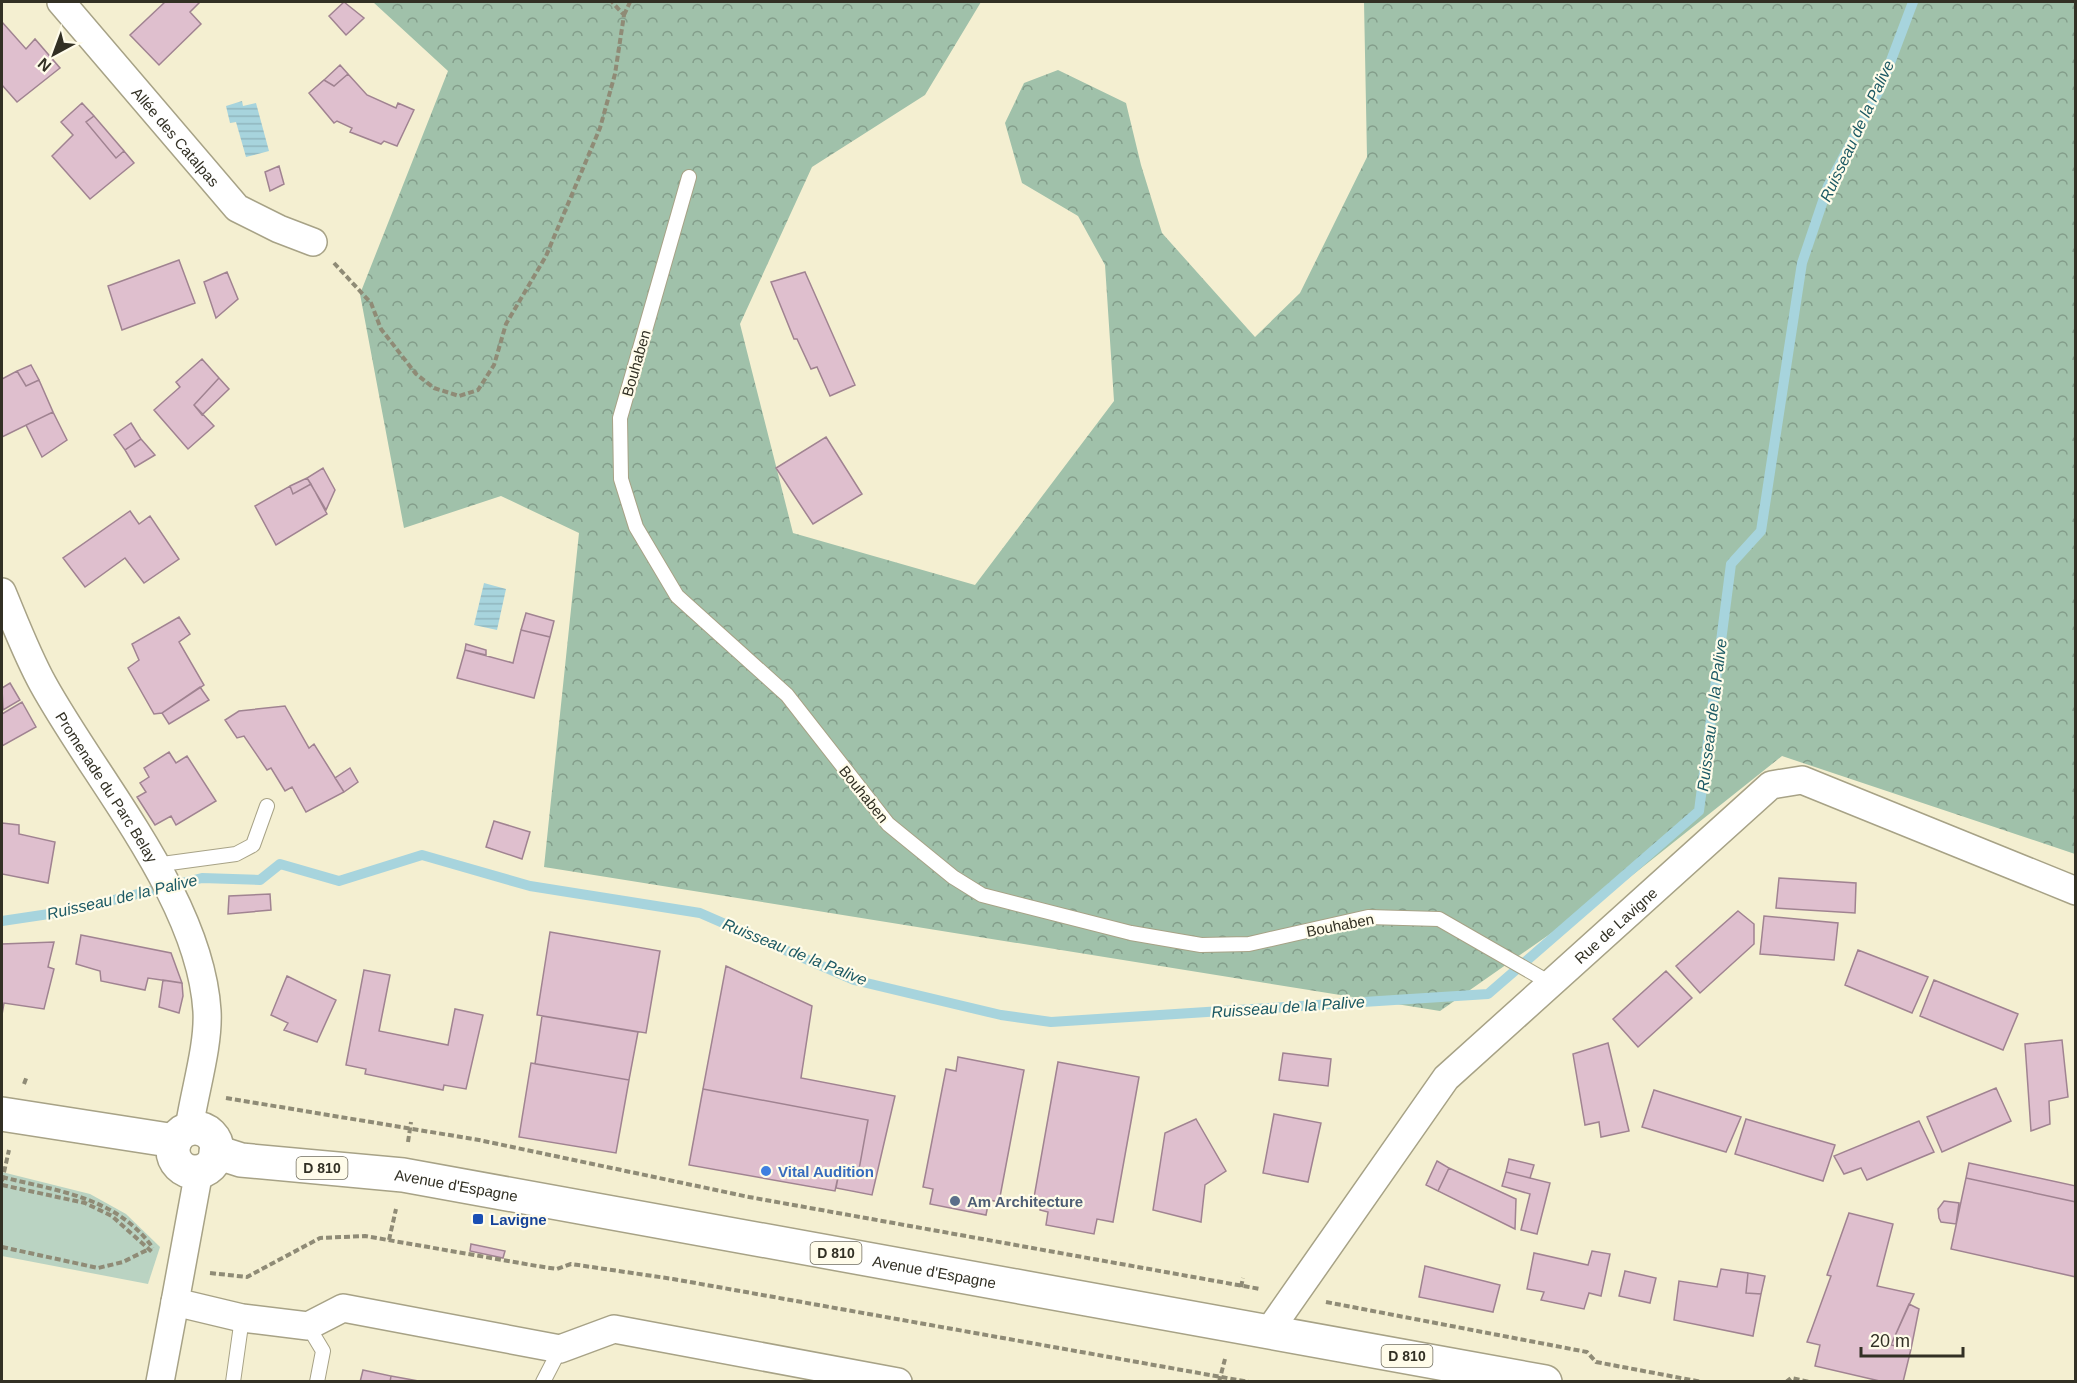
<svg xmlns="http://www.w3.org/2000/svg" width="2077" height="1383" font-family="Arial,sans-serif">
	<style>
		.forest { fill: url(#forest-crowns) }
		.park { fill: #bad3c2 }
		.water { fill: url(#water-rules) }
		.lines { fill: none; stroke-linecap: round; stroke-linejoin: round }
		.stream { stroke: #a7d4dd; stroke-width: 10 }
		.building { fill: #dfbfce; stroke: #a08391; stroke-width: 1.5 }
		.lane-casing { stroke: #a7a286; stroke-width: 16 }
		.street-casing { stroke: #a7a286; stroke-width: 30 }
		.primary-casing { stroke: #a7a286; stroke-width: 36 }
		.path { stroke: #8f8b76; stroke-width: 4; stroke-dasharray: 6 3; stroke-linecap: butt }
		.lane { stroke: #fff; stroke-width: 14 }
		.street { stroke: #fff; stroke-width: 27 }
		.primary { stroke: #fff; stroke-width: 33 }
		.shop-dot { fill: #3f7fe0; stroke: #fffcea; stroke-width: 2 }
		.service-dot { fill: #5c6f8a; stroke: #fffcea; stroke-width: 2 }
		.transit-dot { fill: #1a4fb4; stroke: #fffcea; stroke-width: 2 }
		.labels { text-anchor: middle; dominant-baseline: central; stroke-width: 4.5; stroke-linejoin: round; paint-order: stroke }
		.shield { fill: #fffcea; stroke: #706d5f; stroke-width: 1.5 }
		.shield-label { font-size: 14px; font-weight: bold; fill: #323024 }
		.street-label { font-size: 15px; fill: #323024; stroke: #fffcea }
		.shop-label { font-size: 15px; font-weight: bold; fill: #366cbe; stroke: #fffcea; text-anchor: start }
		.service-label { font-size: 15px; font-weight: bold; fill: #4e5e75; stroke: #fffcea; text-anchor: start }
		.transit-label { font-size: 15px; font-weight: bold; fill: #164399; stroke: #fffcea; text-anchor: start }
		.water-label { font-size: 16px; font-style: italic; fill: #1c5964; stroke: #fffcea }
	</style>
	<defs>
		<pattern id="forest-crowns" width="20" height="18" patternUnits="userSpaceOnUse" patternTransform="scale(1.5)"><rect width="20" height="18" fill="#a0c1aa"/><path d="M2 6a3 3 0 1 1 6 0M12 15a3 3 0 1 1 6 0" fill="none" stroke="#839d8a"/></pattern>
		<pattern id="water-rules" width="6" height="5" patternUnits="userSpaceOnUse" patternTransform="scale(1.5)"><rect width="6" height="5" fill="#a7d4dd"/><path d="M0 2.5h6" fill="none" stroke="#90b6be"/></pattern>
	</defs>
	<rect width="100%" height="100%" fill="#f4efd1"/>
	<path class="forest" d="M373,2H981L925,95L812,167L740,324L793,533L975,585L1114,401L1105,265L1078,216L1022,183L1005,123L1024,83L1058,70L1126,103L1141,165L1162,233L1255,337L1300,293L1367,157L1364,2H2075V854L1782,756L1620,885L1440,1011L544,867L579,533L501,496L404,528L360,294L448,71Z"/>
	<path class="park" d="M2,1172L90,1194L126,1214L160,1247L148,1284L2,1256Z"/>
	<path class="water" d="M242,101L243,106L256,103L269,151L246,157L236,122L230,123L226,106Z
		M484,583L506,589L497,630L474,625Z"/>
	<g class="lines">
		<path class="stream" d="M2,921L69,911L202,878L260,880L280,864L339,881L422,855L530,886L700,913L854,980L1001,1015L1051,1022L1488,994L1699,811L1731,564L1761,531L1802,263L1828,186L1881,87L1913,2"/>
	</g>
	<path class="building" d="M165,2H200L190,12L201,24L159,65L130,35Z
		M344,2L364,18L346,35L329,16Z
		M2,22L26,49L35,39L60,68L17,102L2,85Z
		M340,65L348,74L334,86L324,80Z
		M348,74L367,95L396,108L398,103L414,110L397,146L384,141L381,144L350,132L352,128L337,121L334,123L309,93L324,80L334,86Z
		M82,103L94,116L86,122L116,158L124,151L134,163L90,199L52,156L73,135L61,122Z
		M94,116L124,151L116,158L86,122Z
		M279,166L284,184L270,191L265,172Z
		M179,260L195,303L122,330L108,286Z
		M227,272L238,299L216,318L204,282Z
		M805,272L855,385L830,396L817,367L811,369L797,339H794L771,282Z
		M202,359L219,378L194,405L214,426L188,449L154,410L180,387L176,382Z
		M31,365L39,380L26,386L17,371Z
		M17,371L26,386L39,380L53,412L2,437V379Z
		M219,378L229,389L202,415L194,405Z
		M53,412L67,440L42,457L26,425Z
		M131,423L141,439L125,450L114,435Z
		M826,437L862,494L813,524L776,468Z
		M141,439L155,455L135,467L125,450Z
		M323,468L335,490L326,510L307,478Z
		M307,478L311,484L293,494L290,486Z
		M311,484L327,514L276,545L255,506L290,486L293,494Z
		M130,511L139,524L150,516L179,559L144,583L125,558L85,587L63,558Z
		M526,613L554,621L550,637L521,630Z
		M179,617L190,634L179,642L204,685L162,713L154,714L128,668L139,660L132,644Z
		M521,630L550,637L534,698L457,678L465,650L513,663Z
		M466,644L486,650V655L465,650Z
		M10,683L20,700L3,710L2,688Z
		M200,687L209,700L169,724L162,713Z
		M22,702L36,727L2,746V714Z
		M285,706L309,748L314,744L344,792L306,812L292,787L285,791L271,768L267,770L244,736L237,738L225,720L239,711Z
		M169,752L176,763L187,756L216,801L176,825L171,816L155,825L137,797L146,792L140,783L149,777L144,768Z
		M350,768L358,782L344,792L335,778Z
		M494,821L530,832L522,859L486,847Z
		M2,823L19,825V834L55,842L48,883L2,874Z
		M1779,878L1856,883L1855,913L1776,908Z
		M270,894L271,910L228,914L229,896Z
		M1738,911L1754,924V944L1700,993L1676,966Z
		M1764,916L1838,923L1834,960L1760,954Z
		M550,932L660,951L646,1033L537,1015Z
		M81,935L171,953L182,983L148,978L145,990L101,981L100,971L76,964Z
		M54,942L48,967L54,969L44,1009L4,1003L2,1015V944Z
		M1858,950L1928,977L1912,1013L1845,985Z
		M726,966L812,1006L801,1078L895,1096L872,1195L836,1188L839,1172L858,1175L868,1120L703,1089Z
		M364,970L390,975L379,1031L448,1045L455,1009L483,1015L466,1089L444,1085L443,1090L365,1074L366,1069L346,1065Z
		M1666,971L1692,998L1638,1047L1613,1019Z
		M287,976L336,1000L317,1042L284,1030L288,1023L271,1015Z
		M163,980L182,983L183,996L179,1013L159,1007Z
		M1934,980L2018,1014L2003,1050L1920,1016Z
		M542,1016L638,1032L629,1080L535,1064Z
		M2062,1040L2068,1097L2049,1101L2050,1124L2031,1131L2025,1044Z
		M1608,1043L1629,1131L1601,1137L1599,1122L1585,1125L1573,1054Z
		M1283,1053L1331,1059L1328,1086L1279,1080Z
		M958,1057L1024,1070L999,1202L989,1200L986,1215L930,1204L933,1189L923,1187L946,1069L956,1071Z
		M1058,1062L1139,1077L1113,1222L1097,1219L1094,1234L1046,1225L1048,1212L1040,1210L1041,1204L1033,1203Z
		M531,1063L629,1080L616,1153L519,1137Z
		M1996,1088L2011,1121L1942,1152L1927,1117Z
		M703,1089L868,1120L858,1175L839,1172L835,1191L689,1165Z
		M1654,1090L1741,1117L1726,1152L1642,1127Z
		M1274,1114L1321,1123L1308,1182L1263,1173Z
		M1196,1119L1226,1171L1205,1185L1201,1222L1153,1210L1165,1133Z
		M1746,1119L1835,1145L1823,1181L1735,1154Z
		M1919,1121L1934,1152L1867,1180L1861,1168L1844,1174L1834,1156Z
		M1509,1159L1534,1165L1530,1178L1506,1172Z
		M1437,1161L1449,1168L1438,1191L1426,1185Z
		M1969,1163L2076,1186V1202L1966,1178Z
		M1449,1168L1516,1199L1515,1229L1438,1191Z
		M1506,1172L1550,1183L1537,1234L1521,1230L1530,1194L1502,1186Z
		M1966,1178L2076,1202V1277L1951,1249Z
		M1944,1201L1959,1203L1956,1224L1941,1222L1939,1218L1938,1209Z
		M1849,1213L1893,1224L1877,1286L1914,1294L1891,1345L1911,1349L1903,1382H1884L1815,1366L1820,1345L1807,1342L1831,1276L1827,1275Z
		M471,1244L505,1251L503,1258L470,1251Z
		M1592,1251L1610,1254L1601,1296L1589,1293L1584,1309L1541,1300L1544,1292L1527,1289L1534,1253L1588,1265Z
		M1425,1266L1500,1285L1493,1312L1419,1297Z
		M1721,1269L1748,1273L1746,1293L1761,1294L1753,1336L1674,1320L1679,1281L1717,1287Z
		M1625,1271L1656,1278L1650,1303L1619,1296Z
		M1748,1273L1765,1276L1761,1294L1746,1293Z
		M1909,1304L1919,1309L1911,1349L1891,1345Z
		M363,1370L391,1376L390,1382H360Z
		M391,1376L424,1382H390Z"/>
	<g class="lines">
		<defs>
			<path id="lane" d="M689,177L620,418L621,479L636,527L677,596L787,695L888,824L953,877L982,895L1131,933L1201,945L1249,944L1368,917L1439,919L1552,984
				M155,865L236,854L253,845L267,806
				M308,1326L323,1351L317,1382
				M233,1382L242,1318
				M543,1382L560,1349"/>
			<g id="street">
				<path id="s1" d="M61,2L237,208L279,229L313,242"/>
				<path id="s2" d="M2,592C15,623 27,655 43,684C97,782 200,898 207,1011C209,1046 194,1093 189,1129"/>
				<path d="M199,1171L175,1302L242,1318L308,1326L343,1308L560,1349L614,1329L898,1382"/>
				<path id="s3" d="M1269,1331L1446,1078L1771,785L1802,780L2076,891"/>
				<path d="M160,1382L175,1302"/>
			</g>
			<g id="primary">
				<path d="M2,1114L175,1141"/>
				<circle cx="195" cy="1150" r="22"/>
				<path id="s4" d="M216,1152L241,1160L403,1175L1545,1382"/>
			</g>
		</defs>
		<use href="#lane" class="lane-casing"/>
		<use href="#street" class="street-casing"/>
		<use href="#primary" class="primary-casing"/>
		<path class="path" d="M624,15L630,2
			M334,263L371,303L381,329L416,374L434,388L459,396L478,390L494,365L506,324L546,256L600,128L615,74L624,15L612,2
			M24,1084L27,1076
			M226,1098L479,1140L749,1197L1260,1289
			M408,1142L411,1122
			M2,1177C57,1191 117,1197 153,1248
			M2,1181L9,1150
			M2,1185L85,1203L112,1216L152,1252
			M389,1240L396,1209
			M2,1247L98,1268L123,1262L147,1250
			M210,1273L247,1277L320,1238L365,1236L537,1266L557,1269L571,1264L673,1279L1249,1382
			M1241,1287L1243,1278
			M1326,1302L1587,1352L1596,1362L1702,1382
			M1219,1382L1225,1359
			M1786,1382L1791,1378L1810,1382"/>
		<use href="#lane" class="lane"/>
		<use href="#street" class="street"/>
		<use href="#primary" class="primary"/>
	</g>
	<circle class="shop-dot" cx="766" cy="1171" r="6"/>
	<circle class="service-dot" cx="955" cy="1201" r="6"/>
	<rect class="transit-dot" x="472" y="1213" width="12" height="12" rx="3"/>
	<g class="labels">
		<g class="shield">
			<rect x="296.5" y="1157" width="51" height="22" rx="4.5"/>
			<rect x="810.5" y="1242" width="51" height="22" rx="4.5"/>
			<rect x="1381.5" y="1345" width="51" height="22" rx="4.5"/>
		</g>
		<g class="shield-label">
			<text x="322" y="1168">D 810</text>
			<text x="836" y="1253">D 810</text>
			<text x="1407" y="1356">D 810</text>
		</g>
		<g class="street-label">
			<text stroke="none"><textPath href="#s1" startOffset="177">Allée des Catalpas</textPath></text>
			<text transform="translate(636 363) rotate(-74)">Bouhaben</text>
			<text stroke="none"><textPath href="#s2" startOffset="222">Promenade du Parc Belay</textPath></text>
			<text transform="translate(864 794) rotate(51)">Bouhaben</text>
			<text transform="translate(1340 925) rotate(-11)">Bouhaben</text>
			<text stroke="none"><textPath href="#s3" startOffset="537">Rue de Lavigne</textPath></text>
			<text stroke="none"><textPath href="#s4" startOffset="243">Avenue d'Espagne</textPath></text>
			<text stroke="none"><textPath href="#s4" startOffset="729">Avenue d'Espagne</textPath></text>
		</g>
		<g class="shop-label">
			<text x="778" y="1171">Vital Audition</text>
		</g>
		<g class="service-label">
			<text x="967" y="1201">Am Architecture</text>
		</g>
		<g class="transit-label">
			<text x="490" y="1219">Lavigne</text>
		</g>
		<g class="water-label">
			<text transform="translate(1857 131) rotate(-65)">Ruisseau de la Palive</text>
			<text transform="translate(1712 715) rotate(-83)">Ruisseau de la Palive</text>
			<text transform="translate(122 897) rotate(-13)">Ruisseau de la Palive</text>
			<text transform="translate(795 952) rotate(22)">Ruisseau de la Palive</text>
			<text transform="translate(1288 1007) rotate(-4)">Ruisseau de la Palive</text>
		</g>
	</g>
	<rect width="2077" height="1383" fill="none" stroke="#323024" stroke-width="6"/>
	<g transform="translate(54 54) rotate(221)" stroke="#fffcea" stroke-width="4.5" paint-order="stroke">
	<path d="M0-4.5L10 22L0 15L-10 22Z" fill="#323024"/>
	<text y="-9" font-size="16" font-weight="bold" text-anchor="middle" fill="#323024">N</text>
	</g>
	<path d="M1861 1347v9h102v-9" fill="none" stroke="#323024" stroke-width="3"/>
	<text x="1870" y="1347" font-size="18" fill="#323024" stroke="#fffcea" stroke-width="4.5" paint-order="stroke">20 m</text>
</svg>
